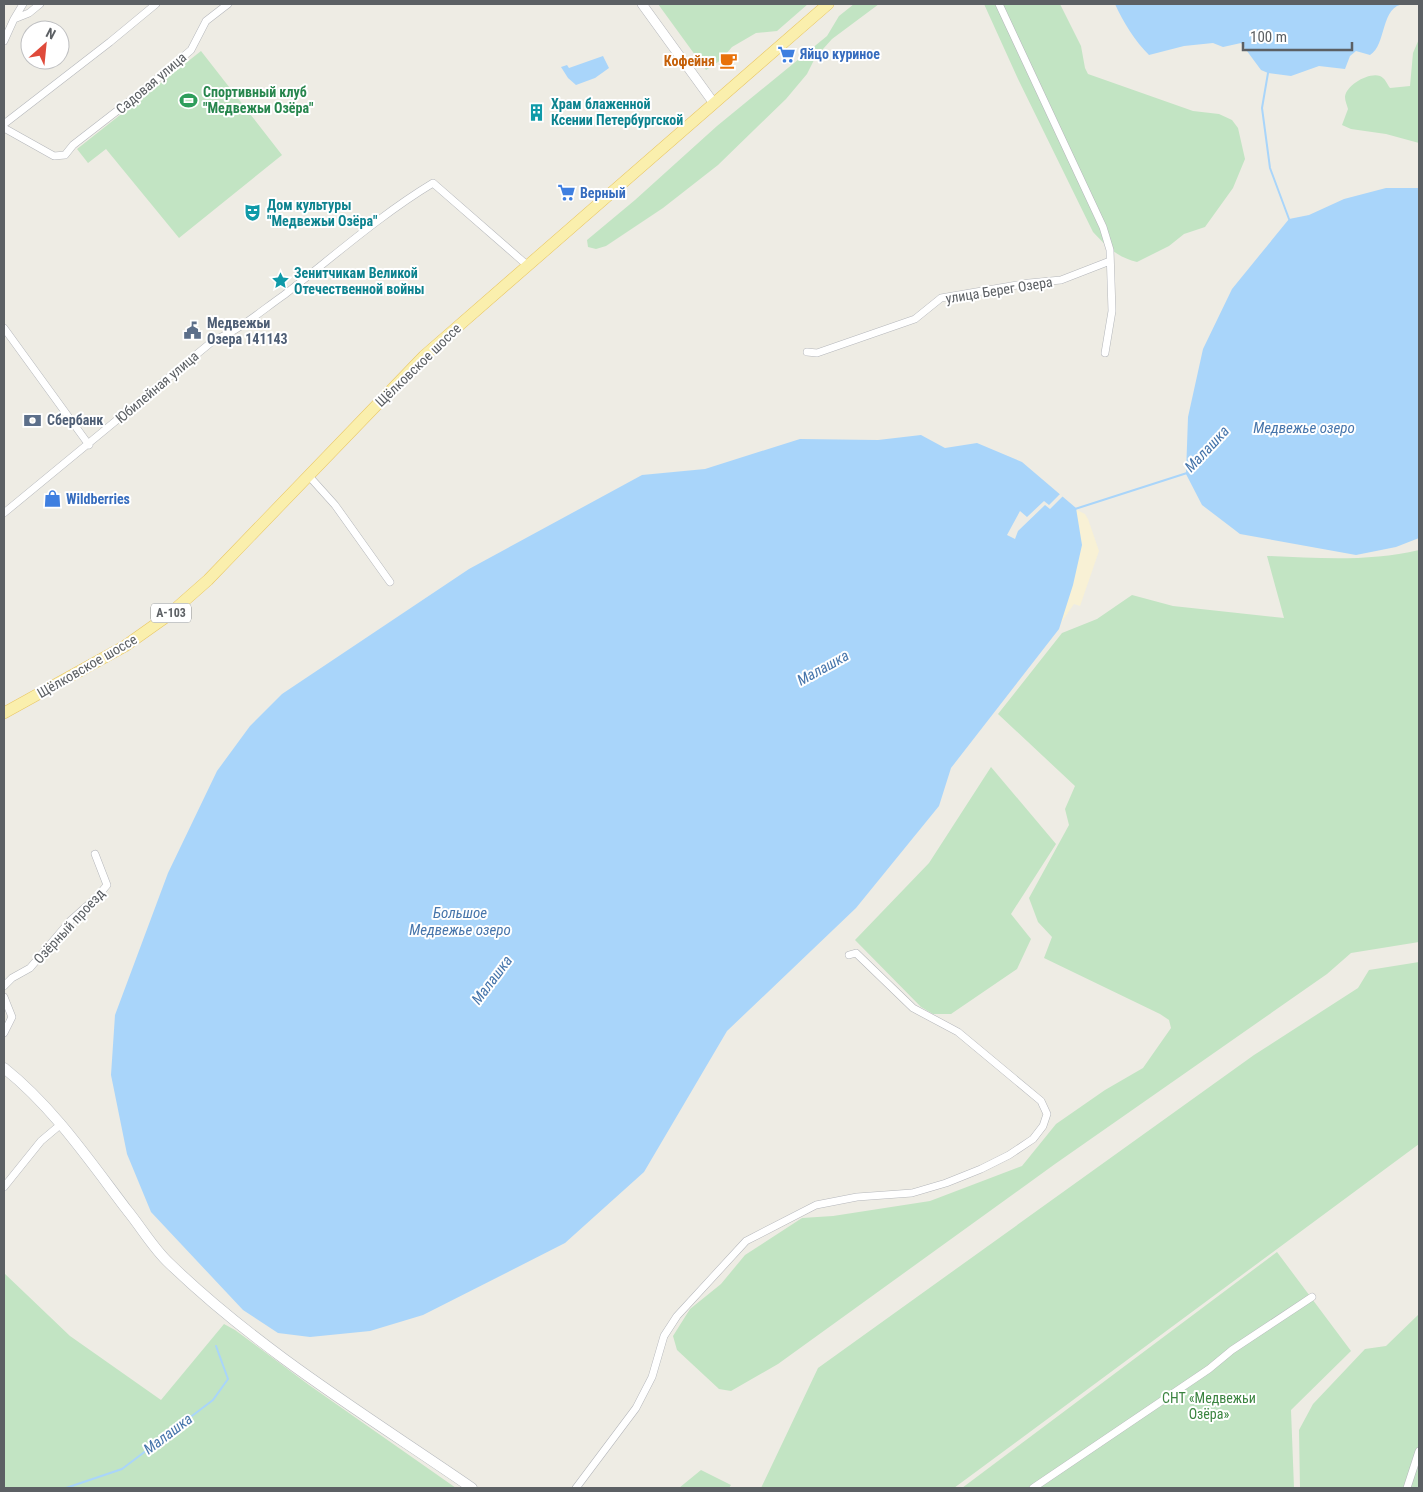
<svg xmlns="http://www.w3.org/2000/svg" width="1423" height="1492" font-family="'Roboto Condensed',sans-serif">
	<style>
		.green { fill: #c2e4c3 }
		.sand { fill: #f8f1d5 }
		.water { fill: #a9d5fa }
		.pier { fill: #eeece4 }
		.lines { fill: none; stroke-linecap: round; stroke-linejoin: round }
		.stream { stroke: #a9d5fa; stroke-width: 2 }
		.minor-casing { stroke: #b5b7bb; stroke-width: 8 }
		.tertiary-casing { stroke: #b5b7bb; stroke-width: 10 }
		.secondary-casing { stroke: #b6b9bd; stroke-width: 11 }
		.primary-casing { stroke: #e9c663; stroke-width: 12 }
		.minor { stroke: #fff; stroke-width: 7 }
		.tertiary { stroke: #fff; stroke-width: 9 }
		.secondary { stroke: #fff; stroke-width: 10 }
		.primary { stroke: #faefad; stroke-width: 11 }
		.labels { text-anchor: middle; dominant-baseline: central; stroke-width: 4; stroke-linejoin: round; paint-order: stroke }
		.shield { fill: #fff; stroke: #8d9092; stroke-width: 1 }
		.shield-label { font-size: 12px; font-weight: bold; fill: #5c6064 }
		.shop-label { font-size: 14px; font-weight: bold; fill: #366cbe; stroke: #fff; text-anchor: start }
		.food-label { font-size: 14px; font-weight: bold; fill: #c56008; stroke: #fff; text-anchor: end }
		.street-label { font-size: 14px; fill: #5c6064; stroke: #fff }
		.leisure-label { font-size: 14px; font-weight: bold; fill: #27864d; stroke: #fff; text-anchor: start }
		.culture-label { font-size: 14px; font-weight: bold; fill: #0d838f; stroke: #fff; text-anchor: start }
		.service-label { font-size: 14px; font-weight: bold; fill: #4e5e75; stroke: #fff; text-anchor: start }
		.park-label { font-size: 14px; fill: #3b8440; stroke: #fff }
		.water-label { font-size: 15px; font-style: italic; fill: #4675ab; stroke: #fff }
	</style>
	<rect width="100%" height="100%" fill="#eeece4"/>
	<path class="green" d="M658,4H808L777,31L756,33L732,47L721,60L706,70Z
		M854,4H879L832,39L815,58L807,74L786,99L718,165L663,208L606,246L596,249L588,247L587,240L635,200L717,126L827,36L839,16Z
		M984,4H1060L1081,46L1085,68L1088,74L1193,111L1219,114L1232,120L1238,128L1245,159L1233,188L1205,227L1184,234L1169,246L1137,262C1117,257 1107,247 1093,232L1018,79Z
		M1419,39V143L1386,134L1351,129L1342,125L1348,109C1347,105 1345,101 1345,97C1346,85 1369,72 1380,76C1385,78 1387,84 1390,88L1410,86L1413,53Z
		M201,51L282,155L179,238L106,149L88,163L77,149Z
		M1419,550V942L1351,953L1327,974L1055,1164L778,1364L731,1391L719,1389L677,1350L673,1336L690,1309L721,1284L745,1255L802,1218L833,1216L930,1201L1022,1166L1056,1124L1105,1090L1143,1068L1171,1028L1169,1020L1160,1014L1044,958L1052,937L1038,922L1029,898L1069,825L1065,809L1075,786L998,714L1062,633L1097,619L1132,595L1173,606L1284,618L1267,556C1318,558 1369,562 1419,550Z
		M991,767L1056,844L1011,914L1031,939L1017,969L951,1014H933L921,1007L855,940L929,863Z
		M1419,962V1144L954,1488H761L818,1368L1254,1055L1358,988L1369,970Z
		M1277,1252L1351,1351L1291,1410L1294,1488H962Z
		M4,1273L70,1336L161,1400L224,1324L235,1330L309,1385L456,1488H4Z
		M1419,1314V1488H1300L1299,1430L1313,1404L1365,1349L1386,1346Z
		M701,1470L731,1485L729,1488H679Z"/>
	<path class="sand" d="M1075,509L1085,514L1088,519L1099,551L1080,606L1074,604L1061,623L1072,582Z"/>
	<path class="water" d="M1115,4H1405C1380,5 1387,45 1370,55L1356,51L1350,56L1345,69L1319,66L1291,76L1268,73L1261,70L1241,43L1223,47L1213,43L1184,46L1149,55C1135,41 1123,22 1115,4Z
		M603,56L609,68L595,78L576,85L568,78L561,67L567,65L569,68Z
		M1386,188H1419V538L1396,547L1356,555L1240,534L1202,505L1186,474L1188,417L1203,349L1232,289L1289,219L1309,215L1344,199Z
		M921,435L945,448L977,443L1022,462L1076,508L1082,545L1073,585L1059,629L951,768L939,806L856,908L727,1031L644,1172L565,1243L423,1315L370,1331L310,1337L278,1333L243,1310L151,1212L127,1154L111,1075L115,1015L168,873L217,771L250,726L282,694L469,569L642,475L705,469L800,439L878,440Z"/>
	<path class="pier" d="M1058,489L1068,499L1064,495L1050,509L1045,505L1018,531L1015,539L1007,535L1020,511L1027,517L1044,501L1049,505L1061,493Z"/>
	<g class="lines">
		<path class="stream" d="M1268,73L1262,108L1270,168L1289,219
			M1075,509L1187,473
			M66,1488L122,1469L213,1400L228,1379L216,1346"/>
		<defs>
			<path id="minor" d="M999,4L1103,227L1110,250L1112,311L1105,353
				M14,19L23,4
				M4,41L14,19L29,13L40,4
				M4,124L110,42L156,4
				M4,128L54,156L65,155L73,145L144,90L191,50L206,21L228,4
				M4,328L89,445
				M807,352L817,353L915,319L941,298L1029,283L1061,280L1110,261
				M308,475L335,505L390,582
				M4,513L214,340C240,330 261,311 284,295C333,257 380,215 433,183L527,265
				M4,986L12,978L30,968L70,921L97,897L107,885L95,854
				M4,997L12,1017L4,1033
				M4,1187L41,1141L60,1125
				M576,1488L636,1408L652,1377L664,1336L677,1316L746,1241L816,1205L857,1197L912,1193L946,1183L981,1169L1009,1155L1033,1139L1043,1126L1047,1114L1041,1101L958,1032L913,1008L856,953L849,955
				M1033,1488L1209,1369L1232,1350L1312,1297
				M1407,1488L1419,1451"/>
			<path id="tertiary" d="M642,4L713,102"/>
			<path id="secondary" d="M4,1068C53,1107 89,1160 127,1210C141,1227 153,1248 169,1263C260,1351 369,1417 472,1488"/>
			<path id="primary" d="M4,713L125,646L166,617L208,580L424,356L828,4"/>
		</defs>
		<use href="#minor" class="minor-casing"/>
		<use href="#tertiary" class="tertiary-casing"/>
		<use href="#secondary" class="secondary-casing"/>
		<use href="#primary" class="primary-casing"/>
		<use href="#minor" class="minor"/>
		<use href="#tertiary" class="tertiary"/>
		<use href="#secondary" class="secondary"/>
		<use href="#primary" class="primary"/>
	</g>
	<defs>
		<symbol id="supermarket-bare" viewBox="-9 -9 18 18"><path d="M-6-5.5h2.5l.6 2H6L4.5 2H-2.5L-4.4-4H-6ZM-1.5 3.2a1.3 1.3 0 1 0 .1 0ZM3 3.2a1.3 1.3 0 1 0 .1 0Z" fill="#3f7fe0" stroke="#fff" stroke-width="2.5" paint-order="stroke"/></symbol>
		<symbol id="cafe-bare" viewBox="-9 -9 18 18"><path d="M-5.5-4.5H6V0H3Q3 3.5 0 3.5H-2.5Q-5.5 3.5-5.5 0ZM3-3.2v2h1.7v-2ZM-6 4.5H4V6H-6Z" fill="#e8710a" stroke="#fff" stroke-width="2.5" paint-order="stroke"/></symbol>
		<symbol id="stadium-bare" viewBox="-9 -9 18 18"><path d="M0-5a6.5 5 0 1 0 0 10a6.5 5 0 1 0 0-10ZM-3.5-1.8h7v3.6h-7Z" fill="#2e9e5b" stroke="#fff" stroke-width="2.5" paint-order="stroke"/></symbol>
		<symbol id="building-bare" viewBox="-9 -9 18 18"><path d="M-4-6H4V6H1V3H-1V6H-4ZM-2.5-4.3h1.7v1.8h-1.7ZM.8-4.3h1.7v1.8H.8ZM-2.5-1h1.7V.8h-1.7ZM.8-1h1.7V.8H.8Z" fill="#0f9aa8" stroke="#fff" stroke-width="2.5" paint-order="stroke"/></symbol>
		<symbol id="theatre-bare" viewBox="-9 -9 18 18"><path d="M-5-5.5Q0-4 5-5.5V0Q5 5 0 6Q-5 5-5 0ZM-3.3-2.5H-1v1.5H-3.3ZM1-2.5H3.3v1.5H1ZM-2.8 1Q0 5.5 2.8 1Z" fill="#0f9aa8" stroke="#fff" stroke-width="2.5" paint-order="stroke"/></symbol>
		<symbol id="sight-bare" viewBox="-9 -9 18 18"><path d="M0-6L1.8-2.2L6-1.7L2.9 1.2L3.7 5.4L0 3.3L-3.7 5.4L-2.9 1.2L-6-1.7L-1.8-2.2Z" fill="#0f9aa8" stroke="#fff" stroke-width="2.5" paint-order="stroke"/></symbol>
		<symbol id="civic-bare" viewBox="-9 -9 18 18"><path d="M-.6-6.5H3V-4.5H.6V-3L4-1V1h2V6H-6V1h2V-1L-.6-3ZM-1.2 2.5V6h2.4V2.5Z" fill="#5c6f8a" stroke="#fff" stroke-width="2.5" paint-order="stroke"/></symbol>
		<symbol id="bank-bare" viewBox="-9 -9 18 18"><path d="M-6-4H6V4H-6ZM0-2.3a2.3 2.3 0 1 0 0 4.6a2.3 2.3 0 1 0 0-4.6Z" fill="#5c6f8a" stroke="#fff" stroke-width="2.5" paint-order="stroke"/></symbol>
		<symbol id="shop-bare" viewBox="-9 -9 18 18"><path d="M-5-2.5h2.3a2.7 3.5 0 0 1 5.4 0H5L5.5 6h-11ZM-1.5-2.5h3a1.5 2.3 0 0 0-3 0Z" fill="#3f7fe0" stroke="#fff" stroke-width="2.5" paint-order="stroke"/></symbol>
	</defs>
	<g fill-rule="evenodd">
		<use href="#supermarket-bare" x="774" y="42" width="25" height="25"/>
		<use href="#cafe-bare" x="716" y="48" width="25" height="25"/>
		<use href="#stadium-bare" x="176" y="88" width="25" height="25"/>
		<use href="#building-bare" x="524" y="100" width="25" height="25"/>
		<use href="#supermarket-bare" x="554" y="180" width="25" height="25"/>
		<use href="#theatre-bare" x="240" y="200" width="25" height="25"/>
		<use href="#sight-bare" x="268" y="268" width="25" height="25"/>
		<use href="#civic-bare" x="180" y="318" width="25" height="25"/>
		<use href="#bank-bare" x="20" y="408" width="25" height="25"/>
		<use href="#shop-bare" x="40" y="486" width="25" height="25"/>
	</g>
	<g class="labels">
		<rect class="shield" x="151" y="603.5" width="40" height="19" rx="4"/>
		<g class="shield-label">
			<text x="171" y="613">А-103</text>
		</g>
		<g class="shop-label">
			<text x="800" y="54">Яйцо куриное</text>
			<text x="580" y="193">Верный</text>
			<text x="66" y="499">Wildberries</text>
		</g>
		<g class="food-label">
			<text x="715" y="61">Кофейня</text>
		</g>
		<g class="street-label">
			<text transform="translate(151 83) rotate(-40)">Садовая улица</text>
			<text transform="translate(999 290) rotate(-9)">улица Берег Озера</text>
			<text transform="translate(418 365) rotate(-44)">Щёлковское шоссе</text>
			<text transform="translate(157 387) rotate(-40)">Юбилейная улица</text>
			<text transform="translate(87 666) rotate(-30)">Щёлковское шоссе</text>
			<text transform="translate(69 926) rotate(-47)">Озёрный проезд</text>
		</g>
		<g class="leisure-label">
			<text x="203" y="92">Спортивный клуб<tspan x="203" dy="16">"Медвежьи Озёра"</tspan></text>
		</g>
		<g class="culture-label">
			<text x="551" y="104">Храм блаженной<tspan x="551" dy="16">Ксении Петербургской</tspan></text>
			<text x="267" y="205">Дом культуры<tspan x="267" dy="16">"Медвежьи Озёра"</tspan></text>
			<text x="294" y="273">Зенитчикам Великой<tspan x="294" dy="16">Отечественной войны</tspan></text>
		</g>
		<g class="service-label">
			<text x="207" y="323">Медвежьи<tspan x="207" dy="16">Озера 141143</tspan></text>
			<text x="47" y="420">Сбербанк</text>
		</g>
		<g class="park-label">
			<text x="1209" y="1398">СНТ «Медвежьи<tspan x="1209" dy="16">Озёра»</tspan></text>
		</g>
		<g class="water-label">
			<text x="1304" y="428">Медвежье озеро</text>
			<text transform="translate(1207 449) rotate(-47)">Малашка</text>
			<text transform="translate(823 668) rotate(-29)">Малашка</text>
			<text x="460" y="913">Большое<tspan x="460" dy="17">Медвежье озеро</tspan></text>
			<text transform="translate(492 980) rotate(-53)">Малашка</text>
			<text transform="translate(168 1434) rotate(-37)">Малашка</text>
		</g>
	</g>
	<rect width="1423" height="1492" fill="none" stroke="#5c6064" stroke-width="10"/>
	<g transform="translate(45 45) rotate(27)"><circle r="24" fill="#ffffff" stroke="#bebfc1"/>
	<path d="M0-4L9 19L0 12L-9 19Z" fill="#df4a3a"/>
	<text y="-8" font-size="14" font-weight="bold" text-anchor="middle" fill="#5c6064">N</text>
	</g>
	<path d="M1243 42v8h109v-8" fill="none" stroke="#5c6064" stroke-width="2.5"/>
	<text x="1250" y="42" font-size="15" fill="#5c6064" stroke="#ffffff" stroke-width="4" paint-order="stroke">100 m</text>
</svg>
